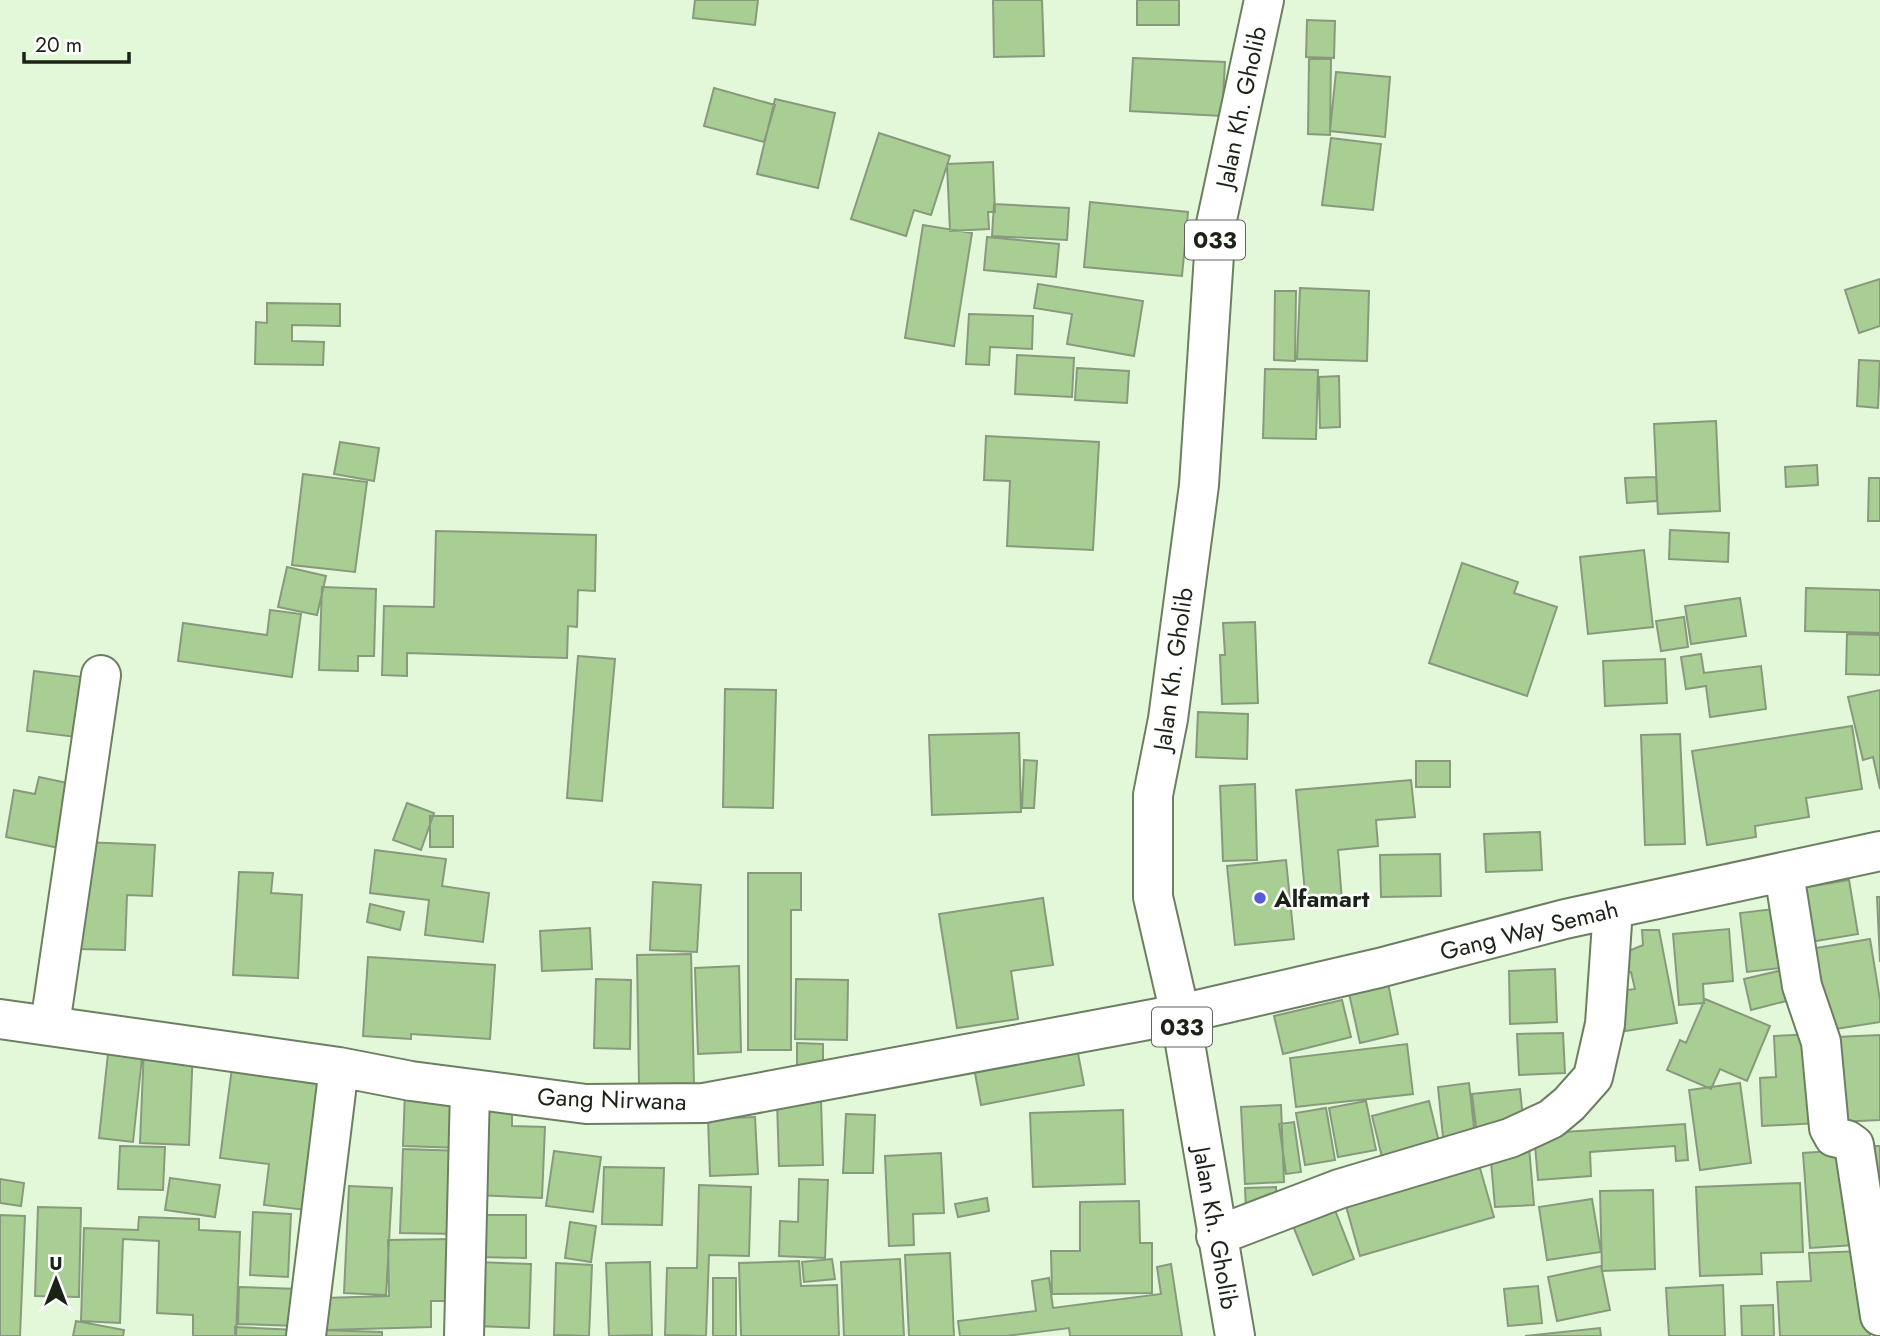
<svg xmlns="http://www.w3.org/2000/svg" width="1880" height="1336" font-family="Jost,sans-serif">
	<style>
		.building { fill: #a9ce94; stroke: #879a7d; stroke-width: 2 }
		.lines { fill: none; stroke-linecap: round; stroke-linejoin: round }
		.minor-casing { stroke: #6d7f63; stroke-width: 42 }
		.major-casing { stroke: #6d7f63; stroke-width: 42 }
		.minor { stroke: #fff; stroke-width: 38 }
		.major { stroke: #fff; stroke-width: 38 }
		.poi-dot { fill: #565dd4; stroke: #fff; stroke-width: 2.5 }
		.labels { text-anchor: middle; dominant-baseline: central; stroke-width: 5; stroke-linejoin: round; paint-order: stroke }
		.shield { fill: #fff; stroke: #5f655d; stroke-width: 2 }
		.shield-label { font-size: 23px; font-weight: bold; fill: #1b2317 }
		.street-label { font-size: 24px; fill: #1b2317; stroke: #fff }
		.poi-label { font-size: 24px; font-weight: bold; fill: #1b2317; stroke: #fff; text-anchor: start }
	</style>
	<rect width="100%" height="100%" fill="#e3f8d8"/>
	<path class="building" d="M695,0H758L755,25L693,18Z
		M993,0H1042L1044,56L994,57Z
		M1137,0H1179V25H1137Z
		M1307,20L1335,21L1334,58L1306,57Z
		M1133,58L1225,62L1222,116L1130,111Z
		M1309,59H1331L1330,135L1308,134Z
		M1336,72L1390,77L1385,137L1330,131Z
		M714,88L775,105L764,142L704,126Z
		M775,99L835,113L818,188L757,174Z
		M879,133L950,156L931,215L914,210L906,236L851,219Z
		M1331,138L1381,144L1373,210L1322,205Z
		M993,162L995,212H988L989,229L950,231L947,164Z
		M1090,202L1188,212L1182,276L1084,267Z
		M994,204L1069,208L1067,240L992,236Z
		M923,225L972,233L954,346L905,338Z
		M987,237L1059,244L1056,277L984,270Z
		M1880,279V326L1859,333L1845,290Z
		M1038,284L1143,301L1134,356L1067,344L1072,314L1034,308Z
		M1300,288L1369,291L1367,361L1297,359Z
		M1275,291H1296L1295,361L1274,360Z
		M267,303L340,304V326L292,325V341L324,342L323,365L255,364L256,322L267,323Z
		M969,314L1033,316L1032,349L990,347L989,365L966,364Z
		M1017,355L1074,358L1072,397L1015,394Z
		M1859,360L1880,361L1878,408L1857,406Z
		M1077,368L1129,371L1127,403L1075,400Z
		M1265,369L1318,370L1316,439L1263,438Z
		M1339,376L1340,427L1320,428L1319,377Z
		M1716,421L1720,511L1658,514L1654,424Z
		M986,436L1099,442L1093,550L1007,546L1010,481L984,480Z
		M340,442L379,448L374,481L334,474Z
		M1817,465L1818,485L1786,487L1785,467Z
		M303,474L367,482L355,572L292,565Z
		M1656,477L1657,501L1627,503L1625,478Z
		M1869,478H1880V521H1868Z
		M1670,530L1729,533L1728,562L1669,559Z
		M436,531L596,535L595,591L578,590L577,627L568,626L567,658L407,653V676L382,675L384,606L434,607Z
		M1644,550L1653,627L1588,634L1580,557Z
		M1462,563L1518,582L1514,593L1557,607L1527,696L1429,663Z
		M287,567L326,576L317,615L278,607Z
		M322,587L376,589L374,656H358V671L319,670Z
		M1806,588L1880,590V633L1805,631Z
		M1740,598L1746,636L1691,644L1685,606Z
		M270,610L301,614L292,677L178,661L183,623L267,635Z
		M1684,617L1688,647L1661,651L1656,621Z
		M1255,622L1258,703L1222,704L1220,655H1225L1223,623Z
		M1847,634L1880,635V675L1846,674Z
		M1701,654L1704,673L1761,666L1766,709L1710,717L1706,686L1686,689L1681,657Z
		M578,656L615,659L602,801L567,798Z
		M1665,659L1667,703L1605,706L1603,661Z
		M34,671L91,678L84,738L27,731Z
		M725,689L776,690L773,808L723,807Z
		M1880,690V789L1873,757L1863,760L1848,697Z
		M1198,712L1248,714L1247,759L1196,757Z
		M1852,726L1862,789L1806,798L1809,817L1755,826L1756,837L1707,845L1692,751Z
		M1019,733L1021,812L932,815L929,735Z
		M1680,734L1685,844L1645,845L1641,735Z
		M1024,760L1037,761L1034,808H1022Z
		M1416,761H1450V787H1416Z
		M39,777L72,784L59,848L6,837L14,790L35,794Z
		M1411,780L1415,817L1376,820L1378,846L1338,850L1342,901L1306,905L1296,790Z
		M1255,784L1257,860L1223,861L1220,786Z
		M407,803L434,813L421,850L393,840Z
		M430,816H453V847H430Z
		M1540,832L1542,870L1486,872L1484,834Z
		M83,842L155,845L152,896L127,895L125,950L77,949Z
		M375,850L446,859L442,886L489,893L483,942L425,935L429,900L370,893Z
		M1440,854L1441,896L1381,897L1380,855Z
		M1286,860L1294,939L1235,945L1227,866Z
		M239,872L273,873L271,893L302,895L298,978L233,975Z
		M748,873H801V910H791V1050H748Z
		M1849,880L1858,934L1804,943L1795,889Z
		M653,882L701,885L697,952L650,950Z
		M1877,897H1880V962Z
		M1043,898L1053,965L1011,971L1018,1019L957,1028L939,914Z
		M370,904L404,912L400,930L367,922Z
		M1782,908L1789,967L1747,972L1740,913Z
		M590,928L592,969L542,971L540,931Z
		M1729,929L1733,981L1703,984L1704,1003L1679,1005L1673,934Z
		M1642,930H1659L1677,1023L1625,1031L1618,991L1635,989L1631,972L1617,973V956L1643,945Z
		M1870,939L1880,1000V1022L1823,1031L1810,949Z
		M691,954L694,1085L639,1086L637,955Z
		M368,957L495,965L490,1039L411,1034V1039L363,1036Z
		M739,966L741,1052L698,1054L695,968Z
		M1555,969L1557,1022L1510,1024L1509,971Z
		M1787,969L1794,999L1751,1010L1744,979Z
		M1386,973L1398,1034L1360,1043L1346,980Z
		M596,979L631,980L630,1049L594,1048Z
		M796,979L848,980L847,1040L795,1039Z
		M1705,999L1770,1026L1747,1081L1720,1069L1711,1089L1667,1070L1680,1040L1686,1043Z
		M1342,1000L1351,1037L1283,1054L1274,1016Z
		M1563,1033L1565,1073L1519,1075L1517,1034Z
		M1815,1034L1818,1123L1762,1126L1760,1078L1776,1077L1774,1036Z
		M1880,1035V1120L1838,1122L1836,1037Z
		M797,1043L823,1044V1066L797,1065Z
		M109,1044L143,1048L133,1142L99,1138Z
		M1407,1044L1413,1094L1296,1107L1290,1058Z
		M144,1047L193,1048L189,1145L140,1143Z
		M1077,1048L1084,1085L981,1105L974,1068Z
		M232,1068L330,1081L314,1211L264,1205L269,1164L220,1158Z
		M1469,1083L1476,1145L1444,1147L1438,1087Z
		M1740,1083L1751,1163L1700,1170L1689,1090Z
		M1520,1089L1524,1129L1477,1135L1472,1094Z
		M405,1091L463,1093L461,1148L403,1146Z
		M821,1100L823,1165L779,1166L777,1101Z
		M1366,1101L1376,1150L1338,1157L1329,1108Z
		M1429,1101L1440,1146L1383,1161L1372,1116Z
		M478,1102L512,1104V1126L545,1127L542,1198L474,1195Z
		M1281,1105L1284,1182L1245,1184L1241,1107Z
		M1326,1108L1335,1160L1305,1165L1296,1113Z
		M1123,1110L1125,1184L1033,1187L1030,1113Z
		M846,1114L875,1115L873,1173H843Z
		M755,1117L758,1174L710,1176L708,1119Z
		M1294,1122L1301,1172L1286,1174L1279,1124Z
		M1685,1124L1688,1160L1676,1161L1675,1146L1590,1152L1591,1176L1538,1180L1534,1134Z
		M120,1146L165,1147L163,1190L118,1189Z
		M1870,1146H1880V1239Z
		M1529,1147L1534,1205L1495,1207L1490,1150Z
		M403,1149L463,1151L460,1234L400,1233Z
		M1847,1150L1854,1245L1810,1248L1803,1153Z
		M554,1151L601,1157L593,1212L546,1206Z
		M1475,1151L1494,1217L1360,1256L1346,1206Z
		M941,1153L944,1213L913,1214L914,1245L889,1246L885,1156Z
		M604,1167L664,1168L662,1225L602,1224Z
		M170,1178L220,1185L215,1217L165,1210Z
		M0,1179L24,1183L21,1206L0,1203Z
		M799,1179L828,1180L825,1258L779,1256L780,1221L798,1222Z
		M1800,1183L1803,1252L1761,1253L1762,1274L1700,1276L1696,1187Z
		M699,1185L751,1187L749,1256L709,1255L706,1336L665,1335L667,1268H697Z
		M349,1186L392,1188L386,1295L344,1293Z
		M1276,1187L1277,1210L1246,1211L1245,1188Z
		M1653,1190L1655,1269L1602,1271L1600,1191Z
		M987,1198L989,1211L958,1217L955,1204Z
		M1592,1199L1601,1252L1547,1260L1539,1207Z
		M1139,1201L1140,1243H1152V1293L1052,1294L1051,1251H1080V1202Z
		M38,1207L81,1208L79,1297L35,1296Z
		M1335,1210L1354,1259L1313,1275L1293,1226Z
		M253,1212L291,1214L288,1277L250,1275Z
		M0,1215L25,1216L20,1336H0Z
		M480,1215H526V1258L479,1257Z
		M139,1217L199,1219V1230L240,1232L236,1336H193V1315L157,1313L159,1241L123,1239L120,1323L81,1321L84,1228L138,1230Z
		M570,1222L596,1226L591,1262L565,1258Z
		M451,1239L452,1301H431V1327L325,1330L324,1298L389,1296L388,1240Z
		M1866,1251L1870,1336H1780L1777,1282L1811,1281L1809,1253Z
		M950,1253L954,1336H909L905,1255Z
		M832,1259L835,1279L804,1282L802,1262Z
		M900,1259L904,1336H844L841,1262Z
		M799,1261L801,1286L837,1285L839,1336H741L739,1263Z
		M475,1262L531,1264L529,1328L473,1326Z
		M650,1262L652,1335L609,1336L606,1263Z
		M556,1263L592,1265L589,1336L554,1335Z
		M1171,1264L1182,1336H1070L1069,1328L1006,1336H960L958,1321L1036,1311L1032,1281L1049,1278L1053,1308L1161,1294L1157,1267Z
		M1601,1266L1610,1310L1557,1321L1548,1277Z
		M713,1278H736V1336H713Z
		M1723,1285L1725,1336H1669L1666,1288Z
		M1538,1286L1542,1323L1508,1326L1504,1289Z
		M239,1287L300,1289L298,1326L238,1324Z
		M1773,1305L1774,1336H1742L1741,1306Z
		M76,1321L124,1330L123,1336H73Z
		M235,1327L296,1330V1336H235Z
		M1600,1328L1601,1336H1525Z
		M319,1330L382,1332V1336H319Z"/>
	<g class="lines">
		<defs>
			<path id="minor" d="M1784,873L1802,986L1821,1042L1829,1128L1834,1137L1847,1140L1854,1145L1880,1316
				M0,1019L339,1067L411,1081L586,1104L704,1103L1180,1014L1379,968L1565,919L1880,851
				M50,1025L101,675
				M1216,1236L1339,1189L1510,1138L1551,1119L1569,1104L1593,1077L1605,1024L1613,909
				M306,1336L339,1067
				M464,1336L470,1089"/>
			<path id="major" d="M1235,1336L1180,1014L1153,897V795L1168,719L1199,485L1216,224L1264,0"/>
		</defs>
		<use href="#minor" class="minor-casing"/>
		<use href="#major" class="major-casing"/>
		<use href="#minor" class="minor"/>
		<use href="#major" class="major"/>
	</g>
	<circle class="poi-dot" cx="1260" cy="898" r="7"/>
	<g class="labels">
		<g class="shield">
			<rect x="1185" y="220.5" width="60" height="39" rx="5"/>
			<rect x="1152" y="1007.5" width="60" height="39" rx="5"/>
		</g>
		<g class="shield-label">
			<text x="1215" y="240">033</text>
			<text x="1182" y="1027">033</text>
		</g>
		<g class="street-label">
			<text transform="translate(1241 107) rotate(-78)">Jalan Kh. Gholib</text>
			<text transform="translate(1173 669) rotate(-82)">Jalan Kh. Gholib</text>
			<text transform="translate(1529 930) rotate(-14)">Gang Way Semah</text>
			<text transform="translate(612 1099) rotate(2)">Gang Nirwana</text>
			<text transform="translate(1216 1228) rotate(80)">Jalan Kh. Gholib</text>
		</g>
		<g class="poi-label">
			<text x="1274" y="898">Alfamart</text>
		</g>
	</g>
	<g transform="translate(56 1280)" stroke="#ffffff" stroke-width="5" paint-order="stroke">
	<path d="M0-5L12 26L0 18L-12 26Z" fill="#1b2317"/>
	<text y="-10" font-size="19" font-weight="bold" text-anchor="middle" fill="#1b2317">U</text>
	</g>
	<path d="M24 52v10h105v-10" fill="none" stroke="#1b2317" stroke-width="3.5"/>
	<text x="35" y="52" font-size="21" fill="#1b2317" stroke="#ffffff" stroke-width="5" paint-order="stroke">20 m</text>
</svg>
